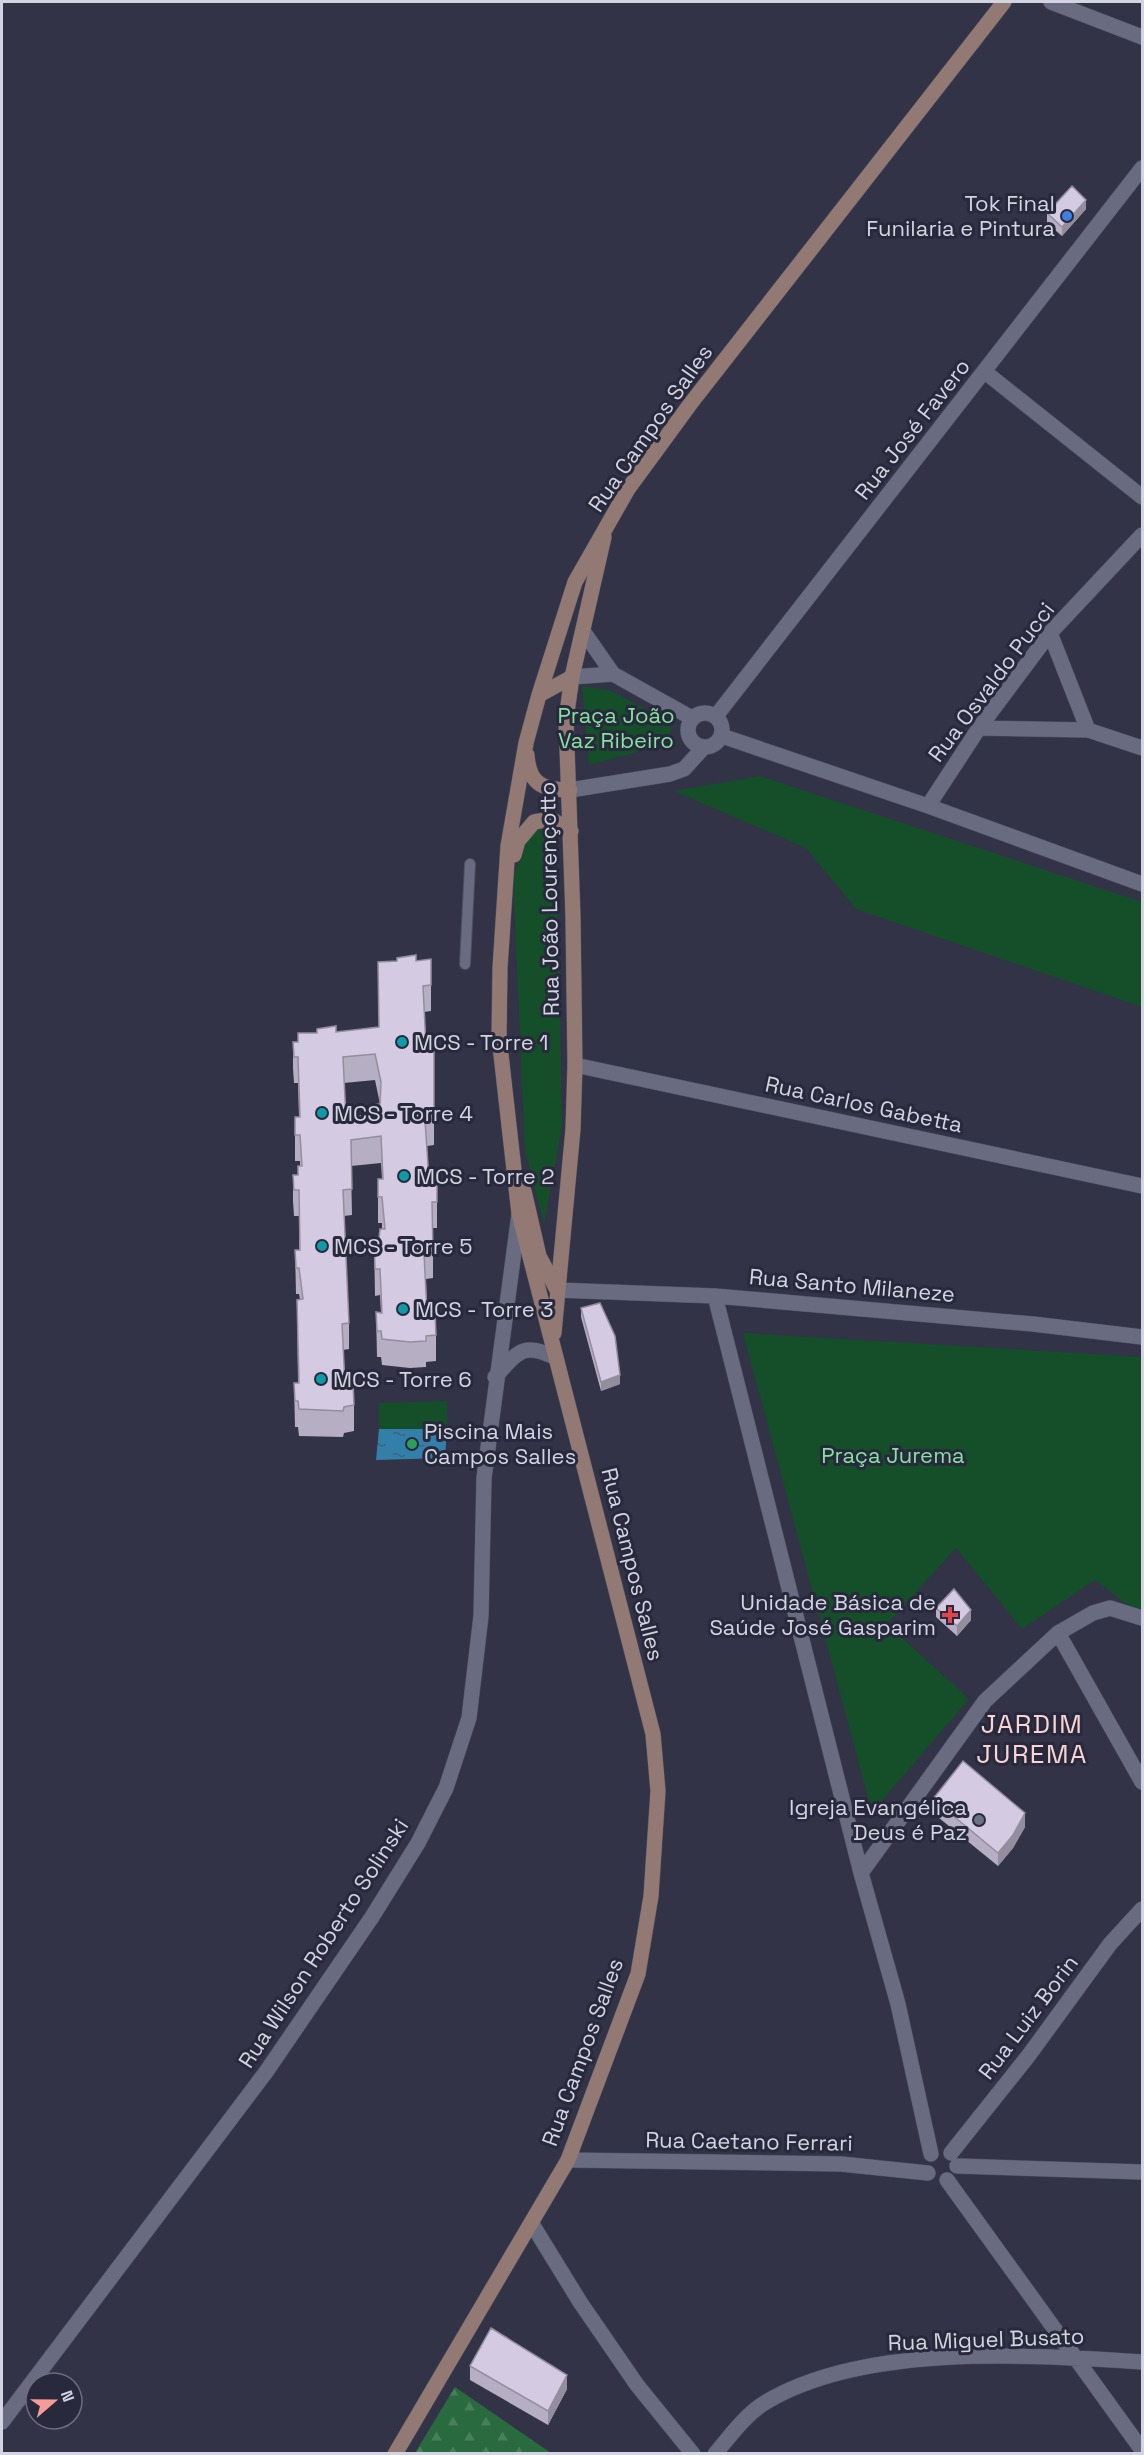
<svg xmlns="http://www.w3.org/2000/svg" width="1144" height="2455" font-family="'Space Grotesk',sans-serif">
	<style>
		.green { fill: #144f29 }
		.forest { fill: url(#forest-firs) }
		.water { fill: url(#water-ripples) }
		.lines { fill: none; stroke-linecap: round; stroke-linejoin: round }
		.service-casing { stroke: #4e4f5f; stroke-width: 12 }
		.minor-casing { stroke: #4e4f5f; stroke-width: 16 }
		.secondary-casing { stroke: #4e4f5f; stroke-width: 16 }
		.service { stroke: #696b81; stroke-width: 10 }
		.minor { stroke: #696b81; stroke-width: 15 }
		.secondary { stroke: #927973; stroke-width: 15 }
		.wall { fill: #b6aec2; fill-rule: evenodd }
		.shaded-wall { fill: #948d9e }
		.building { fill: #d4cae2; stroke: #948d9e; stroke-width: 1.5; fill-rule: evenodd }
		.shop-dot { fill: #3f7fe0; stroke: #28293c; stroke-width: 2 }
		.culture-dot { fill: #0f9aa8; stroke: #28293c; stroke-width: 2 }
		.leisure-dot { fill: #2e9e5b; stroke: #28293c; stroke-width: 2 }
		.health-dot { fill: #e0444e; stroke: #28293c; stroke-width: 2 }
		.worship-dot { fill: #6b7280; stroke: #28293c; stroke-width: 2 }
		.labels { text-anchor: middle; dominant-baseline: central; stroke-width: 6; stroke-linejoin: round; paint-order: stroke }
		.poi-label { font-size: 22px; fill: #d3d4e1; stroke: #28293c; text-anchor: start }
		.street-label { font-size: 22px; fill: #d3d4e1; stroke: #28293c }
		.park-label { font-size: 22px; fill: #86e19e; stroke: #28293c }
		.quarter-label { font-size: 26px; letter-spacing: 1.5px; fill: #f8d5d3; stroke: #28293c }
	</style>
	<defs>
		<pattern id="forest-firs" width="22" height="20" patternUnits="userSpaceOnUse" patternTransform="scale(1.5)"><rect width="22" height="20" fill="#296b3e"/><path d="M5 1l3.5 6h-7zM16 11l3.5 6h-7z" fill="#477f5a"/></pattern>
		<pattern id="water-ripples" width="26" height="14" patternUnits="userSpaceOnUse" patternTransform="scale(1.5)"><rect width="26" height="14" fill="#347faa"/><path d="M2 4q2-2 4 0t4 0M15 11q2-2 4 0t4 0" fill="none" stroke="#386681"/></pattern>
	</defs>
	<rect width="100%" height="100%" fill="#323347"/>
	<path class="green" d="M582,686L609,690L671,722L670,743L589,765Z
		M760,776L1142,902V1007L856,909L806,848L674,791Z
		M535,821L556,828L562,1126L544,1224L525,1151L513,877Z
		M743,1333L1142,1357V1616L1095,1580L1022,1629L956,1548L887,1624L969,1699L872,1812Z
		M447,1401V1429H379V1403Z"/>
	<path class="forest" d="M455,2387L551,2453H415Z"/>
	<path class="water" d="M379,1429H447L445,1458L376,1460Z"/>
	<g class="lines">
		<defs>
			<path id="service" d="M465,964L470,864"/>
			<path id="minor" d="M1051,2L1142,37
				M985,372L1142,497
				M583,631L613,674L692,718
				M572,677L613,674
				M688 730a17 17 0 1 1 34 0a17 17 0 1 1-34 0Z
				M716,716L1142,168
				M979,728L1088,730L1050,633
				M1088,730L1142,748
				M722,736L928,806L1142,884
				M570,790L670,774L684,769L704,747
				M928,806L979,728L1050,633L1142,535
				M575,1065L1142,1186
				M557,1290L715,1296L1033,1324L1142,1337
				M715,1296L861,1873L898,2004L931,2154
				M495,1377C518,1352 523,1341 556,1358
				M1058,1633L1142,1782
				M861,1873L985,1701L1058,1633L1093,1613L1110,1608L1142,1618
				M951,2153L1029,2055L1110,1944L1142,1909
				M568,2160L841,2164L928,2173
				M957,2166L1142,2172
				M947,2180L1142,2450
				M532,2224L580,2302L637,2385L693,2454
				M2,2422L266,2072L372,1917L418,1843L446,1788L469,1718L481,1616L484,1478L519,1214
				M715,2454C730,2436 747,2413 766,2402C865,2343 1031,2355 1142,2362"/>
			<path id="secondary" d="M539,695L572,677
				M527,755C529,785 544,790 570,790
				M514,855L518,841L534,822L551,819L571,831
				M524,1191L539,1256L557,1290
				M554,1333L573,1129L575,1065L573,917L566,719L572,677L604,537
				M395,2454L568,2160L626,2006L638,1974L651,1896L658,1791L653,1734L519,1214L499,1037L500,968L508,846L526,743L539,695L575,582L628,489L691,403L1004,2"/>
		</defs>
		<use href="#service" class="service-casing"/>
		<use href="#minor" class="minor-casing"/>
		<use href="#secondary" class="secondary-casing"/>
		<use href="#service" class="service"/>
		<use href="#minor" class="minor"/>
		<use href="#secondary" class="secondary"/>
	</g>
	<path class="wall" d="M1086,209L1062,236L1047,223V213Z
		M416,961L431,985V1011L424,1012L426,1046L434,1045V1145L427,1146L429,1180L437,1202V1228H433V1278L426,1279L427,1313L436,1335V1361L426,1362V1367L410,1368L382,1365L381,1357H377L376,1312L381,1313L380,1295L375,1296L374,1237L379,1238L382,1229V1223H378V1179H382L381,1163L351,1166L352,1215L344,1216L349,1323V1349L343,1350L345,1384L354,1405V1431L344,1433L343,1437L299,1436L298,1427H295L294,1383H298L297,1300L300,1299L299,1294H296L295,1250H299V1216H294L293,1201V1175H298L300,1166V1161H295V1117H299L298,1083H294L293,1068V1042H298L336,1032L379,1027L378,962ZM375,1080L380,1104H375V1114L346,1118L344,1083Z
		M581,1308L620,1384L601,1391L581,1317Z
		M936,1608L971,1620L957,1636L936,1617Z
		M933,1799L1025,1827L1013,1848L998,1866L933,1813Z
		M470,2366L567,2389L548,2425L470,2380Z"/>
	<path class="shaded-wall" d="M1086,200V209L1062,236V227Z
		M620,1375V1384L601,1391V1382Z
		M971,1610V1620L957,1636V1626Z
		M1025,1813V1827L1013,1848L998,1866V1853Z
		M567,2375V2389L548,2425V2411Z"/>
	<path class="building" d="M1072,186L1086,200L1062,227L1047,213Z
		M416,955V961L431,959V985L423,986L426,1046L434,1045V1119L425,1120L429,1180L437,1179V1202H432L433,1252L424,1253L427,1313L435,1312L436,1335L426,1336V1341L410,1342L382,1339L381,1331H377L376,1312L382,1313L380,1269H375L374,1237L379,1238L380,1229H385L382,1197H378V1179H383L381,1136L351,1140L352,1189L343,1190L349,1323L342,1324L345,1384L353,1383L354,1405L344,1407L343,1411L299,1409L298,1401H295L294,1383H299L297,1300L303,1299L299,1268H296L295,1250H300L299,1190H294L293,1175H298V1166H302L300,1135H295V1117H300L298,1057H294L293,1042H298V1033H317V1029L336,1026V1032L379,1027L378,962L397,961V958ZM375,1054L381,1082L380,1104H375L376,1114L346,1118L343,1057Z
		M600,1303L615,1336L620,1375L601,1382L581,1308Z
		M954,1589L971,1610L957,1626L936,1608Z
		M963,1761L1025,1813L1013,1835L998,1853L933,1799Z
		M491,2328L567,2375L548,2411L470,2366Z"/>
	<circle class="shop-dot" cx="1067" cy="216" r="6"/>
	<g class="culture-dot">
		<circle cx="402" cy="1042" r="6"/>
		<circle cx="322" cy="1113" r="6"/>
		<circle cx="404" cy="1176" r="6"/>
		<circle cx="322" cy="1246" r="6"/>
		<circle cx="403" cy="1309" r="6"/>
		<circle cx="321" cy="1379" r="6"/>
	</g>
	<circle class="leisure-dot" cx="412" cy="1444" r="6"/>
	<path class="health-dot" d="M947 1606h6v6h6v6h-6v6h-6v-6h-6v-6h6z"/>
	<circle class="worship-dot" cx="979" cy="1820" r="6"/>
	<g class="labels">
		<g class="poi-label">
			<text x="1055" y="203" text-anchor="end">Tok Final<tspan x="1055" dy="25">Funilaria e Pintura</tspan></text>
			<text x="414" y="1042">MCS - Torre 1</text>
			<text x="334" y="1113">MCS - Torre 4</text>
			<text x="416" y="1176">MCS - Torre 2</text>
			<text x="334" y="1246">MCS - Torre 5</text>
			<text x="415" y="1309">MCS - Torre 3</text>
			<text x="333" y="1379">MCS - Torre 6</text>
			<text x="424" y="1431">Piscina Mais<tspan x="424" dy="25">Campos Salles</tspan></text>
			<text x="936" y="1602" text-anchor="end">Unidade Básica de<tspan x="936" dy="25">Saúde José Gasparim</tspan></text>
			<text x="967" y="1807" text-anchor="end">Igreja Evangélica<tspan x="967" dy="25">Deus é Paz</tspan></text>
		</g>
		<g class="street-label">
			<text transform="translate(650 428) rotate(-55)">Rua Campos Salles</text>
			<text transform="translate(912 429) rotate(-52)">Rua José Favero</text>
			<text transform="translate(991 682) rotate(-53)">Rua Osvaldo Pucci</text>
			<text transform="translate(549 899) rotate(-91)">Rua João Lourençotto</text>
			<text transform="translate(864 1104) rotate(12)">Rua Carlos Gabetta</text>
			<text transform="translate(852 1285) rotate(5)">Rua Santo Milaneze</text>
			<text transform="translate(633 1564) rotate(76)">Rua Campos Salles</text>
			<text transform="translate(323 1943) rotate(-57)">Rua Wilson Roberto Solinski</text>
			<text transform="translate(1028 2017) rotate(-53)">Rua Luiz Borin</text>
			<text transform="translate(582 2052) rotate(-70)">Rua Campos Salles</text>
			<text transform="translate(749 2141) rotate(1)">Rua Caetano Ferrari</text>
			<text transform="translate(986 2339) rotate(-2)">Rua Miguel Busato</text>
		</g>
		<g class="park-label">
			<text x="616" y="715">Praça João<tspan x="616" dy="25">Vaz Ribeiro</tspan></text>
			<text x="893" y="1455">Praça Jurema</text>
		</g>
		<g class="quarter-label">
			<text x="1032" y="1724">JARDIM<tspan x="1032" dy="30">JUREMA</tspan></text>
		</g>
	</g>
	<rect width="1144" height="2455" fill="none" stroke="#d3d4e1" stroke-width="6"/>
	<g transform="translate(54 2401) rotate(70)"><circle r="28" fill="#28293c" stroke="#6c6d7e" stroke-width="1.5"/>
	<path d="M0-4.5L10 22L0 15L-10 22Z" fill="#f59b98"/>
	<text y="-9" font-size="16" font-weight="bold" text-anchor="middle" fill="#d3d4e1">N</text>
	</g>
</svg>
